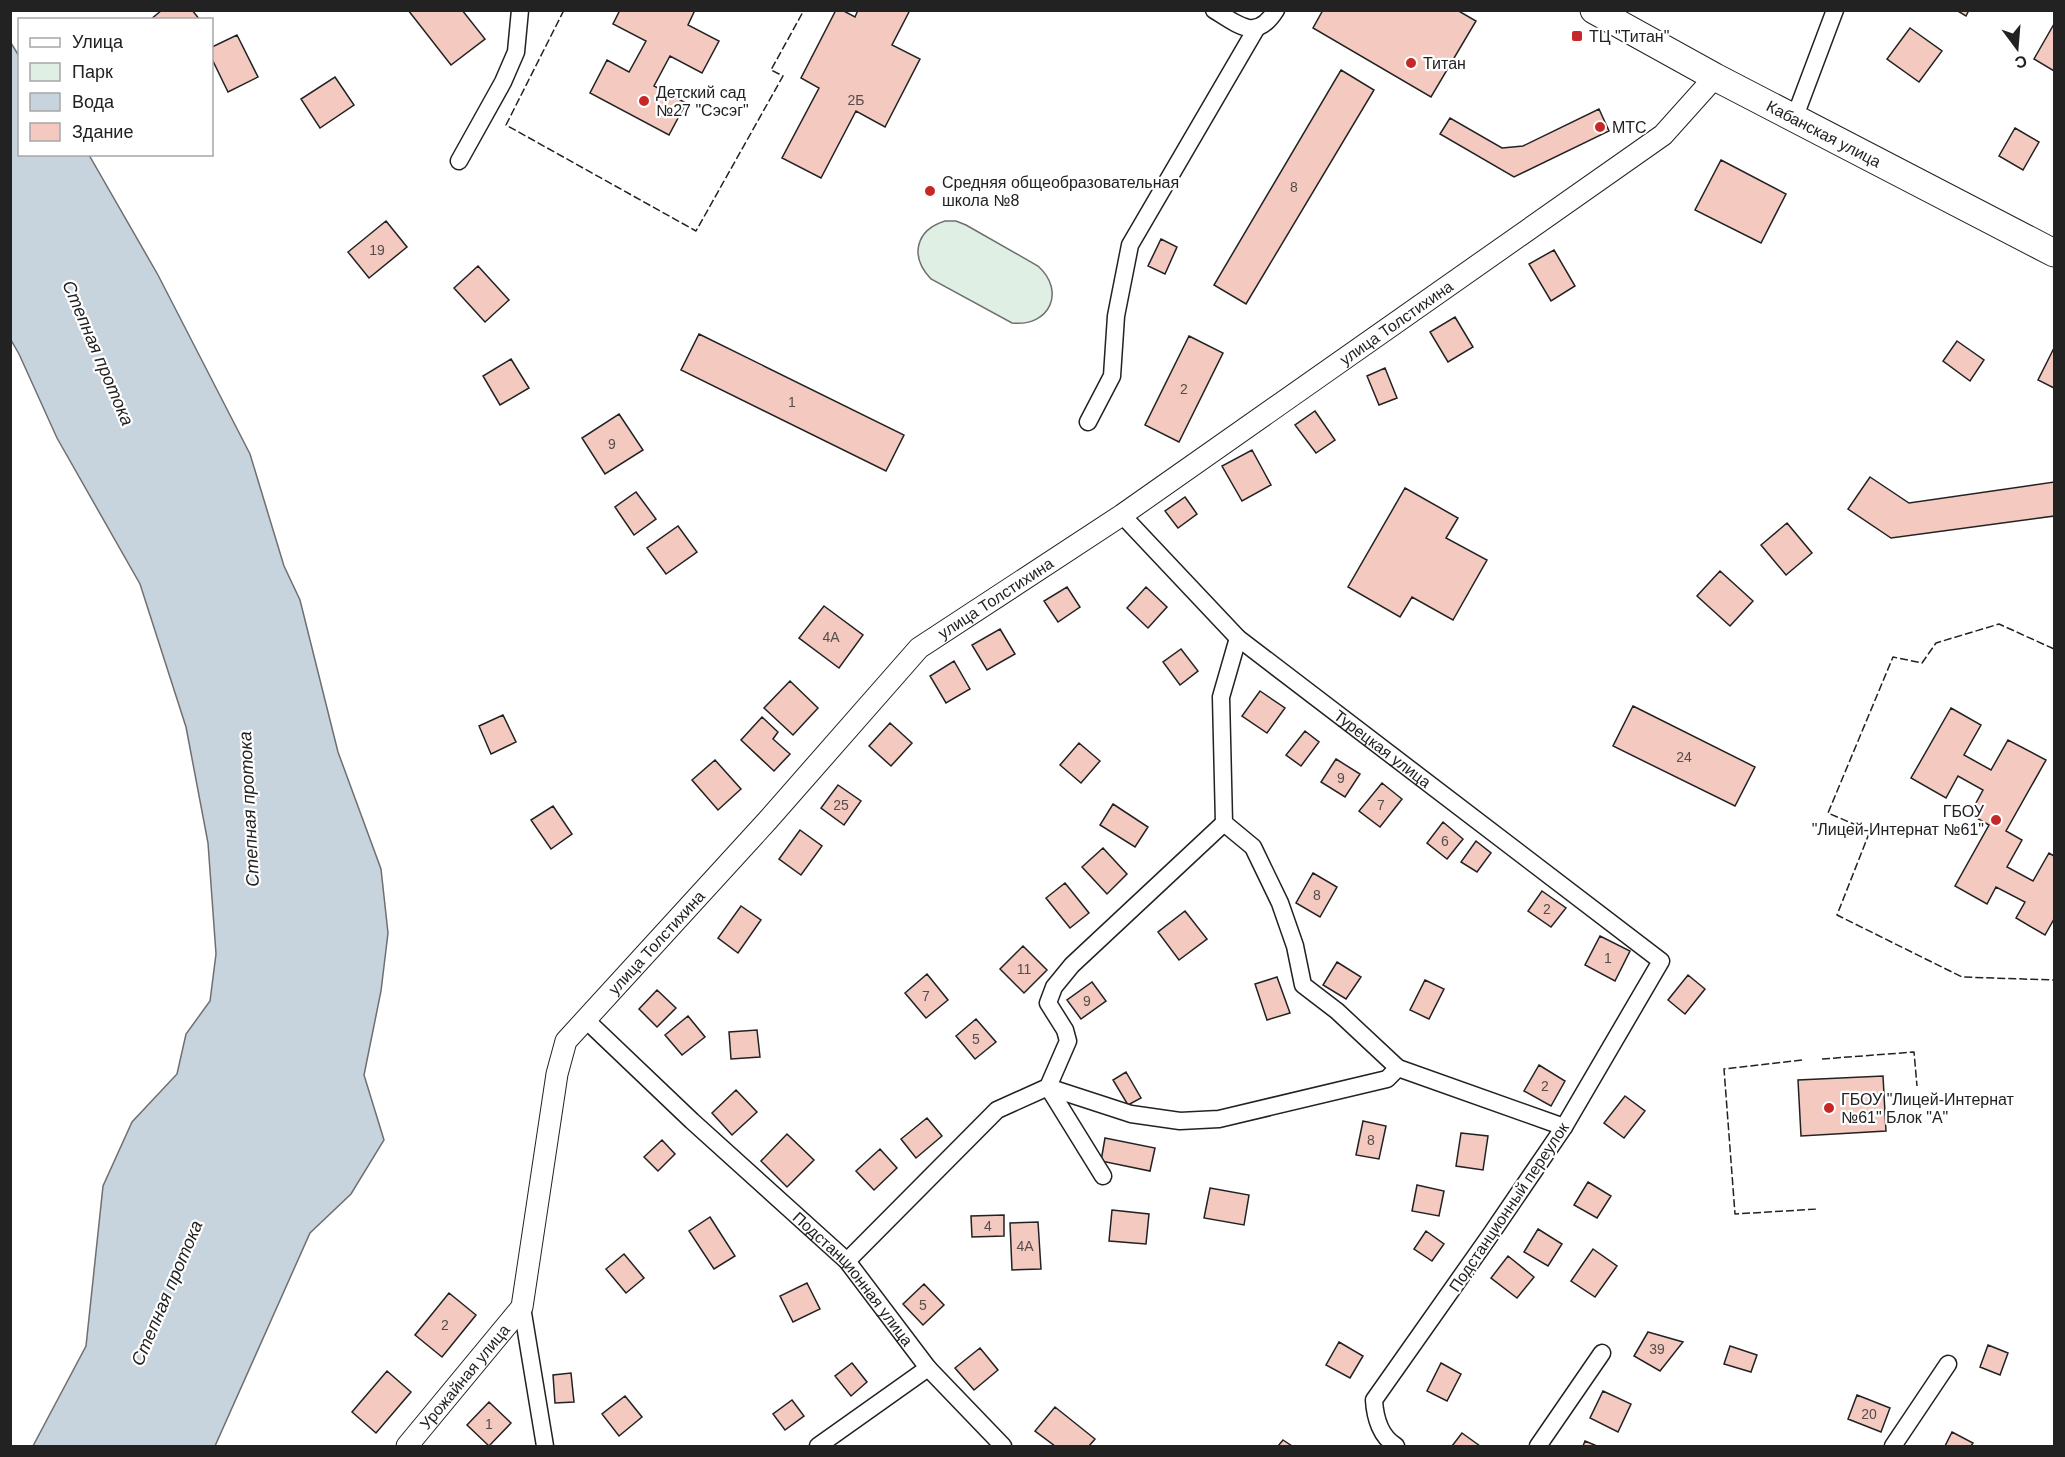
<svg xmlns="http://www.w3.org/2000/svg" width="2065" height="1457" font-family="Helvetica,sans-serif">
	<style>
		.green { fill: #e0efe3; stroke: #6f6f6f; stroke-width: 1.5 }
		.water { fill: #c7d3dd; stroke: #6f6f6f; stroke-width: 1.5 }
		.building { fill: #f3c9c0; stroke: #222; stroke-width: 1.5 }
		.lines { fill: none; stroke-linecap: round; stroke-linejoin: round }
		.minor-casing { stroke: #222; stroke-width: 19 }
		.tertiary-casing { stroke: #222; stroke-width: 23 }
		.primary-casing { stroke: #222; stroke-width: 29 }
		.minor { stroke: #fff; stroke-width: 16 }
		.tertiary { stroke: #fff; stroke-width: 21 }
		.primary { stroke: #fff; stroke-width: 27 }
		.fence { stroke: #222; stroke-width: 1.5; stroke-dasharray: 8 3; stroke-linecap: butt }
		.poi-dot { fill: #c62828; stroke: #fff; stroke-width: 2 }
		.labels { text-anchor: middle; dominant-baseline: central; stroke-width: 4.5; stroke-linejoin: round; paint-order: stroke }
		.number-label { font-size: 14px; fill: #564c4a }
		.poi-label { font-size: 16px; fill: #222; stroke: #fff; text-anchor: start }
		.street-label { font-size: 16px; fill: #222; stroke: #fff }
		.water-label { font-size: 18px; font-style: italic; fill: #222; stroke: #fff }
	</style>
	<rect width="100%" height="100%" fill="#fff"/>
	<path class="green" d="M945,221H956L966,225L1038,266C1066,291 1050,327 1012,323L931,279C909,256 916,230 945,221Z"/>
	<path class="water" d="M11,43L19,56L20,154L89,155L158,275L250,454L284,566L300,600L338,752L381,869L388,933L381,991L364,1075L384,1140L351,1194L310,1233L215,1446H33L86,1346L103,1186L132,1122L177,1074L186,1034L210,1001L216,954L208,843L186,727L140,584L57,438L19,354L11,340Z"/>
	<path class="building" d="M162,10H192L200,20H150Z
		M408,10H462L485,39L451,65Z
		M620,10H695L688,25L719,41L702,73L670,56L654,86L686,103L669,135L590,93L607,60L629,72L646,41L613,24Z
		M836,10H842L855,17L858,10H910L892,45L920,59L885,127L856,111L821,178L782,158L819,88L801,78Z
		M1323,10H1457L1476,21L1431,97L1313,28Z
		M1956,10H1969L1966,16Z
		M2054,24V71L2034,59Z
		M1910,28L1942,51L1919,82L1887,59Z
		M237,35L258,77L228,92L212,59V47Z
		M1341,70L1374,90L1246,304L1214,285Z
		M335,77L354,105L320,128L301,99Z
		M1599,109L1609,131L1514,177L1440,134L1450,118L1502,148L1523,146Z
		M2015,128L2039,142L2023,170L1999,156Z
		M1721,160L1786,194L1761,243L1695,210Z
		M386,221L407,247L369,278L348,252Z
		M1161,239L1177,247L1165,274L1148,266Z
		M1554,250L1575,286L1551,301L1529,264Z
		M478,266L509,300L485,322L454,288Z
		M1455,317L1473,347L1448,362L1430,332Z
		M699,334L904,435L886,471L681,370Z
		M1189,336L1223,353L1179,442L1145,425Z
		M1957,341L1984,360L1970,381L1943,361Z
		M2054,348V388L2038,380Z
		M511,359L529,388L500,405L483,376Z
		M1385,368L1397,398L1379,405L1367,376Z
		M1315,411L1335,440L1316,453L1295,425Z
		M619,414L643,450L605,474L582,438Z
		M1252,450L1271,485L1242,501L1222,466Z
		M1870,477L1909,503L2054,482V516L1891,538L1848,509Z
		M1405,488L1458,518L1446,538L1487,560L1453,620L1412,597L1400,617L1348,587Z
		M636,492L656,519L634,535L615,507Z
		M1185,497L1197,514L1178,528L1165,511Z
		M1787,523L1812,553L1786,575L1761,545Z
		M678,526L697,552L666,574L647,548Z
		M1720,571L1753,601L1730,626L1697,596Z
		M1067,587L1080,607L1058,622L1044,601Z
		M1146,587L1167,607L1148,628L1127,608Z
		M824,606L863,635L839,668L799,638Z
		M1000,629L1015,654L987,670L972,645Z
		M1181,649L1198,671L1180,685L1163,662Z
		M954,661L970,689L946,703L930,676Z
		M790,681L818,708L793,735L764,708Z
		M1260,691L1285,708L1267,733L1242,716Z
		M1633,706L1755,767L1735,806L1613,746Z
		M1951,708L1981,725L1964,755L1991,770L2008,740L2046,760L2006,831L2022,840L2007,867L2033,881L2049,853L2054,856V919L2045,935L2016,918L2025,902L1996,887L1987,904L1955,886L1989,825L1970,814L1983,790L1958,776L1946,798L1911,778Z
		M503,715L516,742L491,754L479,726Z
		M762,717L778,732L773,739L790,754L774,771L741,740Z
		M890,723L912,743L891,766L869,746Z
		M1305,731L1319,742L1301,766L1286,755Z
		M1079,743L1100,761L1081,783L1060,765Z
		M1336,759L1360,774L1345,797L1321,782Z
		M715,760L741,789L718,810L692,780Z
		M1382,783L1402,799L1380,827L1359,811Z
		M838,785L861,801L844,825L821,808Z
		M1113,804L1148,827L1135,847L1100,825Z
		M553,806L572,834L551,849L531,820Z
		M1443,822L1463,839L1447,859L1427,843Z
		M800,830L822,846L801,875L779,859Z
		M1476,841L1491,853L1477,872L1461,862Z
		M1103,848L1127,874L1107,894L1082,867Z
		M1313,873L1337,887L1320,917L1296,903Z
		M1065,883L1089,913L1070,928L1046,898Z
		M1542,891L1566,908L1551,927L1528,911Z
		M741,906L761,920L738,953L718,938Z
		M1185,911L1207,939L1179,960L1158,932Z
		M1600,936L1630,951L1615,981L1585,965Z
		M1023,946L1047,970L1024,993L1000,969Z
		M1337,962L1361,977L1346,999L1323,985Z
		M927,974L948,1000L926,1018L905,993Z
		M1688,975L1705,989L1685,1014L1668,1000Z
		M1277,977L1290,1013L1267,1020L1255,984Z
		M1425,980L1444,989L1429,1019L1410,1010Z
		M1092,982L1106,1001L1081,1019L1067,1000Z
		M657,990L676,1008L657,1027L639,1009Z
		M688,1016L705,1037L682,1055L665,1035Z
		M976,1019L996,1042L975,1059L956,1036Z
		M757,1030L760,1057L731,1059L729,1032Z
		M1539,1065L1565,1081L1551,1106L1524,1091Z
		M1126,1072L1141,1098L1128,1105L1113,1080Z
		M1883,1076L1886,1131L1801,1136L1798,1080Z
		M736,1090L757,1112L732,1135L712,1113Z
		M1625,1096L1645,1111L1624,1138L1604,1123Z
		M927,1118L942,1136L916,1158L901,1139Z
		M1363,1121L1386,1126L1379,1159L1356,1155Z
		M1461,1133L1488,1136L1483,1170L1456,1166Z
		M787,1134L814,1160L787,1187L761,1161Z
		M1105,1138L1155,1148L1150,1171L1101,1161Z
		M662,1140L675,1154L658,1171L644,1157Z
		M880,1149L897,1168L874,1190L856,1171Z
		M1588,1182L1611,1196L1597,1218L1574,1205Z
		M1417,1185L1444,1191L1439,1216L1412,1211Z
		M1210,1188L1249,1195L1244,1225L1204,1218Z
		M1112,1210L1149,1214L1146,1244L1109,1241Z
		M1004,1215V1236L972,1237L971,1216Z
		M710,1217L735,1256L714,1269L689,1231Z
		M1038,1222L1041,1269L1012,1270L1010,1223Z
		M1538,1229L1562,1244L1548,1266L1524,1252Z
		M1426,1231L1444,1244L1432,1261L1414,1249Z
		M1593,1249L1617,1266L1595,1297L1571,1281Z
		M624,1254L644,1278L626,1293L606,1269Z
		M1508,1256L1534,1277L1517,1298L1491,1278Z
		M807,1283L820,1309L793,1322L780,1296Z
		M924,1284L944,1305L923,1325L903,1304Z
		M449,1293L476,1315L442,1357L415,1335Z
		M1648,1332L1683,1342L1660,1371L1634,1356Z
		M1339,1342L1363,1356L1350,1378L1326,1365Z
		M1988,1345L2008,1353L2000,1375L1980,1367Z
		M1730,1346L1757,1355L1751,1372L1724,1364Z
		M980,1348L998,1370L974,1390L955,1368Z
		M852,1363L867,1382L851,1396L835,1376Z
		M1441,1363L1461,1374L1447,1401L1427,1391Z
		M387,1371L411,1392L376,1433L352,1412Z
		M571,1373L574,1402L555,1403L553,1375Z
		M1603,1391L1631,1404L1618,1432L1590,1418Z
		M1857,1395L1890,1408L1881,1432L1848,1419Z
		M625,1396L642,1417L619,1436L602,1414Z
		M792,1400L804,1416L785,1430L773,1414Z
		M489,1402L511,1423L489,1446L467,1425Z
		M1055,1407L1095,1439L1089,1446H1055L1035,1431Z
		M1952,1432L1973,1443L1971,1446H1945Z
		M1462,1433L1480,1446H1452Z
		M1283,1440L1292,1446H1278Z
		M1585,1441L1597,1446H1583Z"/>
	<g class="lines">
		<defs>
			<g id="minor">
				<path d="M1214,10C1239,25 1256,42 1276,10"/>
				<path d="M1794,119L1835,10"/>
				<path d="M459,161L503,82L516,52L520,10"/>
				<path d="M1088,422L1112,376L1116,316L1130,245L1256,29"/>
				<path id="s1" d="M1122,515L1238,638L1661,961L1564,1127L1491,1234L1374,1400C1375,1418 1381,1437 1396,1446"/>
				<path d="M1238,638L1221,697L1224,823L1253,847L1280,903L1295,946L1303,985L1337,1011L1398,1068L1564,1127"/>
				<path id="s2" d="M585,1019L692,1121L847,1261L928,1368L1003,1446"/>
				<path d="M1103,1176L1048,1087L1068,1041L1065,1030L1048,1003L1054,987L1072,965L1224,823"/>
				<path d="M847,1261L997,1110L1048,1087L1131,1114L1180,1121L1219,1119L1387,1079L1398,1068"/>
				<path d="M522,1307L545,1446"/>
				<path d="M818,1446L928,1368"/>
				<path d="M1538,1446L1602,1353"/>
				<path d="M1893,1446L1948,1364"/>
			</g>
			<g id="tertiary">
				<path id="s3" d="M407,1446L522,1307L557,1074L566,1041L768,820L919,648L1122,515L1663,135L1715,77"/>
			</g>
			<g id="primary">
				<path id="s4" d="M1594,10L1715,77L2054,253"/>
			</g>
		</defs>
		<use href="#minor" class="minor-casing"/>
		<use href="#tertiary" class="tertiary-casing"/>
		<use href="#primary" class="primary-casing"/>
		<use href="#minor" class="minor"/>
		<use href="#tertiary" class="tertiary"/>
		<use href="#primary" class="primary"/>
		<path class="fence" d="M564,10L506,125L696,231L783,76L771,70L804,10
			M2054,649L1999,624L1936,643L1922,663L1893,657L1828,813L1870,831L1837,915L1962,977L2054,980
			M1822,1059L1914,1052L1917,1086
			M1802,1060L1724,1069L1735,1214L1818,1209"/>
	</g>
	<g class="poi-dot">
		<rect x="1571" y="30" width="12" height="12" rx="3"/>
		<circle cx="1411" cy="63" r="6"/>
		<circle cx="644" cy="101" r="6"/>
		<circle cx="1600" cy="127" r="6"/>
		<circle cx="930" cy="191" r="6"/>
		<circle cx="1996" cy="820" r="6"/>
		<circle cx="1829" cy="1108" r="6"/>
	</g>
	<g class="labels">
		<g class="number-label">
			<text x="856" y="100">2Б</text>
			<text x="1294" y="187">8</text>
			<text x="377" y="250">19</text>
			<text x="1184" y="389">2</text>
			<text x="792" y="402">1</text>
			<text x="612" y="444">9</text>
			<text x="831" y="637">4А</text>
			<text x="1684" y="757">24</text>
			<text x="1341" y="778">9</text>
			<text x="841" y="805">25</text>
			<text x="1381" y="805">7</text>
			<text x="1445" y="841">6</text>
			<text x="1317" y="895">8</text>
			<text x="1547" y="909">2</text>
			<text x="1608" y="958">1</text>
			<text x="1024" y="969">11</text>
			<text x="926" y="996">7</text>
			<text x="1087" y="1001">9</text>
			<text x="976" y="1039">5</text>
			<text x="1545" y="1086">2</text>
			<text x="1371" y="1140">8</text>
			<text x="988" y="1226">4</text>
			<text x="1025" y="1246">4А</text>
			<text x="923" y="1305">5</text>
			<text x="445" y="1325">2</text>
			<text x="1657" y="1349">39</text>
			<text x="1869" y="1414">20</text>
			<text x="489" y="1424">1</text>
		</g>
		<g class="poi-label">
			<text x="1589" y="36">ТЦ "Титан"</text>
			<text x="1423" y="63">Титан</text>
			<text x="656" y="92">Детский сад<tspan x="656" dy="18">№27 "Сэсэг"</tspan></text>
			<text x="1612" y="127">МТС</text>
			<text x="942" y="182">Средняя общеобразовательная<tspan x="942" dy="18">школа №8</tspan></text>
			<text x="1984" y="811" text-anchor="end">ГБОУ<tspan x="1984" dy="18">"Лицей-Интернат №61"</tspan></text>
			<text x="1841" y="1099">ГБОУ "Лицей-Интернат<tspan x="1841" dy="18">№61" Блок "А"</tspan></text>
		</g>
		<g class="street-label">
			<text stroke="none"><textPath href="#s4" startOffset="261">Кабанская улица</textPath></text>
			<text stroke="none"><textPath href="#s3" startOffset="1556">улица Толстихина</textPath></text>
			<text stroke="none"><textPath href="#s3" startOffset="1070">улица Толстихина</textPath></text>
			<text stroke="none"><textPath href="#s1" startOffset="351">Турецкая улица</textPath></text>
			<text stroke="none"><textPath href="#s3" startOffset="584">улица Толстихина</textPath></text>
			<text transform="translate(1509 1207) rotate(-56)">Подстанционный переулок</text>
			<text stroke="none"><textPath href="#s2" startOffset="374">Подстанционная улица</textPath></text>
			<text stroke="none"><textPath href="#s3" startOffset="90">Урожайная улица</textPath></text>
		</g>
		<g class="water-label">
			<text transform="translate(98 353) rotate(67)">Степная протока</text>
			<text transform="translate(249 809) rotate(-93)">Степная протока</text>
			<text transform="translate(167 1293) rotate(-67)">Степная протока</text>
		</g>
	</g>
	<rect width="2065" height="1457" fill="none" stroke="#222222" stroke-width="24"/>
	<rect x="18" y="18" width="195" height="138" fill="#ffffff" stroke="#a7a7a7" stroke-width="1.5"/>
	<rect x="30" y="38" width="30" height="9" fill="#ffffff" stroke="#a7a7a7" stroke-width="1.5"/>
	<text x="72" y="48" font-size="18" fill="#222222">Улица</text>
	<rect x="30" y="63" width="30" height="18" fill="#e0efe3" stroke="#a7a7a7" stroke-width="1.5"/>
	<text x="72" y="78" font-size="18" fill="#222222">Парк</text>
	<rect x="30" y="93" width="30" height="18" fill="#c7d3dd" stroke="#a7a7a7" stroke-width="1.5"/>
	<text x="72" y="108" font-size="18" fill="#222222">Вода</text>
	<rect x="30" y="123" width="30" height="18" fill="#f3c9c0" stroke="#a7a7a7" stroke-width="1.5"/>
	<text x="72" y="138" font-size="18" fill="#222222">Здание</text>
	<g transform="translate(2017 48) rotate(164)" stroke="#ffffff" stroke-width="4.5" paint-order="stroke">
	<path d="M0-4.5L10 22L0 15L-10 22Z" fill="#222222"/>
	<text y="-9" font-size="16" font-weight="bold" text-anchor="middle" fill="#222222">С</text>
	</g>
</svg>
